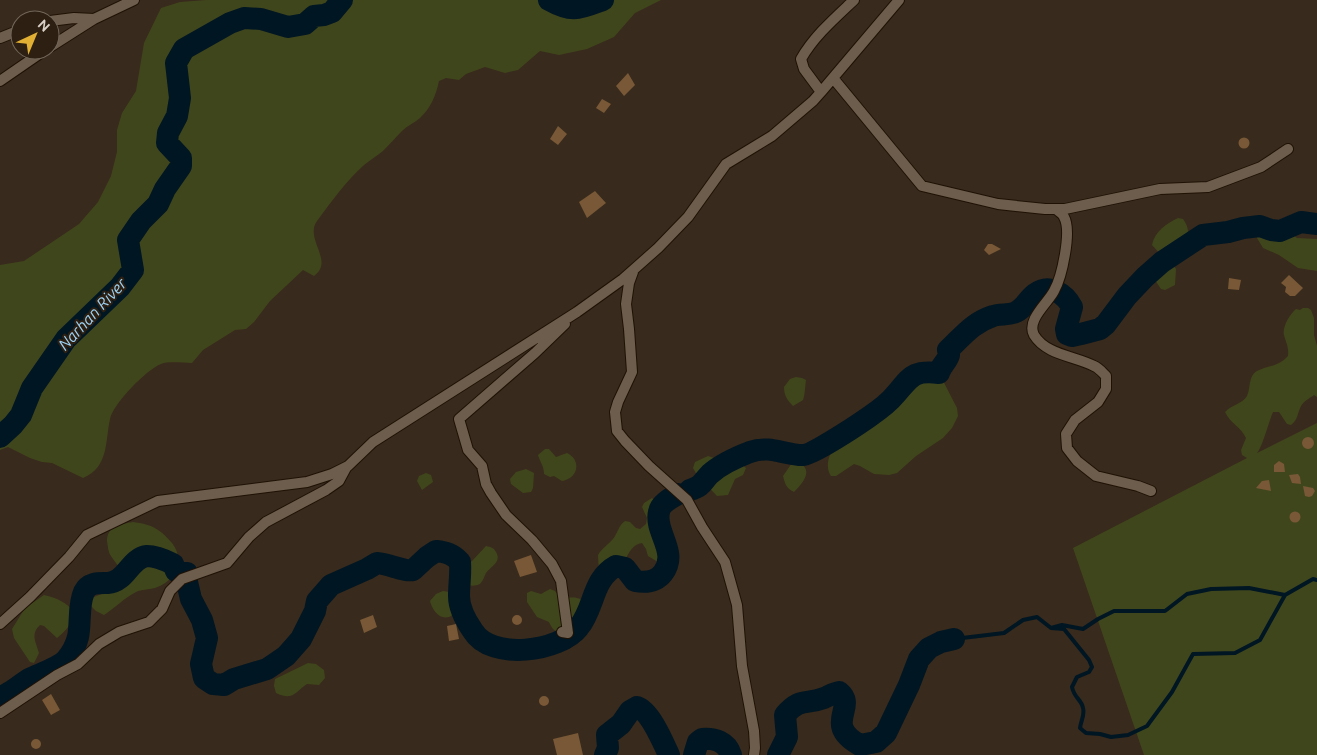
<svg xmlns="http://www.w3.org/2000/svg" width="1317" height="755" font-family="Ubuntu,sans-serif">
	<style>
		.green { fill: #40461c }
		.lines { fill: none; stroke-linecap: round; stroke-linejoin: round }
		.stream { stroke: #011623; stroke-width: 4 }
		.river { stroke: #011623; stroke-width: 22 }
		.building { fill: #785836 }
		.minor-casing { stroke: #1f1205; stroke-width: 12 }
		.minor { stroke: #6c5d4d; stroke-width: 10 }
		.labels { text-anchor: middle; dominant-baseline: central; stroke-width: 4; stroke-linejoin: round; paint-order: stroke }
		.water-label { font-size: 16px; font-style: italic; fill: #9cd2f6; stroke: #2d2012 }
	</style>
	<rect width="100%" height="100%" fill="#382a1c"/>
	<path class="green" d="M206,0H661L635,13L614,37L587,49L559,55L540,51L518,70L505,73L485,67L466,74L459,80L446,78L439,81C436,95 431,108 420,118C414,123 407,126 402,131C395,138 389,145 383,151C377,156 370,160 364,165C346,181 332,201 317,221C304,239 335,261 314,276L303,270L270,301L254,322L246,329L235,330L203,350L192,363C183,363 169,361 161,364C147,369 113,404 110,419C105,442 109,467 83,478L52,463L42,462L30,458L8,447L0,450V265L24,261L79,224L98,202L111,176L117,152V130L122,113L136,91L144,43L161,8L180,2Z
		M1178,218L1183,219C1197,238 1179,250 1162,256L1152,245C1155,231 1166,224 1178,218Z
		M1268,220H1274L1297,238L1317,239V271L1298,268L1279,255L1263,248L1257,238V232L1261,225Z
		M1170,265H1173L1176,269L1175,285L1165,290L1161,289L1155,280L1158,273Z
		M1303,308H1308L1311,310L1314,318V335L1317,346V397L1314,395C1310,398 1304,401 1301,406C1297,414 1298,420 1291,425L1287,424L1279,412H1273C1269,421 1262,448 1257,453L1317,423V755H1144L1073,548L1247,458L1242,455L1241,450L1246,438C1241,427 1230,423 1225,412C1231,405 1242,404 1247,396C1251,388 1248,376 1257,371C1269,365 1278,367 1288,356C1289,347 1286,343 1284,335C1282,327 1290,314 1296,309L1300,310Z
		M930,369L939,373L957,408L958,416L952,428L943,438L916,456L897,473L889,475L874,474L860,466L854,464L836,476H831C819,459 844,430 858,421C872,413 888,411 901,403C903,395 899,388 901,380Z
		M796,377L802,378L806,380C805,387 805,395 803,400L793,406C787,400 784,395 784,387L790,379Z
		M545,449H549L556,457L567,453C582,460 578,479 562,481L554,476L550,477L544,474C544,466 540,462 538,455Z
		M708,456L714,458L723,470L735,462H739L746,468L743,475L735,479L728,495L717,496L697,475L693,468L695,462Z
		M797,462C815,469 803,483 794,492C786,488 785,484 783,476L792,463Z
		M526,469L534,473L533,488L531,492L523,493L511,484L510,479L516,472Z
		M426,473L431,475L433,482L422,490L417,481L419,476Z
		M652,498C667,514 688,551 658,562L648,556L646,549L642,543C624,545 625,578 606,580L599,573L598,555C602,548 608,545 613,539C618,533 618,526 625,521L630,522L636,528L640,529L646,524L647,518L642,507L644,503Z
		M133,522C151,524 160,529 172,543C186,561 175,582 155,588C148,590 142,589 136,592C124,598 115,608 104,615L96,611L90,605L92,598C100,594 118,590 122,580C125,571 115,563 111,556C108,552 108,546 107,541C107,526 121,524 133,522Z
		M486,546C491,547 494,548 496,552C502,562 491,566 486,573C484,577 483,581 480,584C469,589 461,582 455,573V570L472,561Z
		M550,589L555,591L561,599C566,598 573,597 577,598C596,603 574,627 568,633C558,633 553,632 549,622L537,617L527,602V593L531,591L541,594Z
		M443,591L449,592L453,595L454,614C443,623 433,613 430,601L436,594Z
		M44,595C57,598 66,602 74,612C74,622 65,632 57,638L44,626L40,625C30,634 36,642 39,653L34,663L30,662L14,638L12,629L25,608Z
		M308,663L316,664L324,670L325,678L319,685L307,684C294,693 293,701 276,693L274,686L275,679Z"/>
	<g class="lines">
		<path class="stream" d="M1051,628L1064,629L1089,660L1092,667L1089,672L1077,677L1072,687C1074,698 1082,700 1083,708C1085,715 1081,720 1080,728L1086,733L1100,734L1111,737L1128,735L1147,726L1172,692L1193,654L1235,653L1260,640L1285,595
			M954,639L1004,633L1023,620L1037,617L1051,628L1062,625L1083,629L1098,619L1114,611H1165L1187,594L1211,589L1249,588L1285,595L1313,579L1317,580"/>
		<path class="river" d="M549,0C572,13 579,9 603,0
			M0,437L13,425L21,415L32,388L66,339L120,287L133,270L128,240L141,221L158,204L165,189L181,166V158L167,143L168,133L177,116L180,98L176,63L184,49L230,23L244,18L261,19L288,27L305,24L314,16L324,15L332,12L342,0
			M690,490C703,486 702,482 710,474C721,464 737,457 750,452C771,445 784,455 803,455C812,455 856,426 866,419C876,412 887,405 895,395C911,377 912,370 939,373C941,365 947,362 949,355L948,350C963,336 972,323 993,316C1001,313 1008,316 1016,312C1025,308 1028,299 1035,294C1050,283 1065,294 1072,307L1066,329L1067,334L1072,336L1081,334L1100,329L1106,324L1127,296L1145,277L1162,262L1203,235L1228,232L1243,228L1260,226L1271,230L1280,231L1301,222L1317,224
			M187,582L191,599L202,620L207,638L201,664L204,678L213,684L224,685L234,679L267,669L286,656L301,639L315,611L317,601L331,585L367,569L377,563C389,564 405,572 413,570L427,557L436,551C446,552 453,554 460,562C461,574 459,584 459,596C459,608 466,621 473,631C491,661 560,652 579,627C595,607 592,579 616,566L625,568L635,581C646,583 656,582 663,573C679,552 654,532 659,512C660,504 671,498 678,494
			M0,697C12,693 18,686 29,679C39,674 58,668 66,660C72,653 76,645 78,637C81,623 78,605 84,592C89,582 99,583 108,583C126,582 130,558 147,556C156,556 165,560 173,564L176,571L187,573H183
			M605,755L608,748L607,735L621,724L630,711L637,707C650,711 663,742 669,755
			M694,755L698,742L702,739C715,738 727,742 731,755
			M778,755L787,737L785,715C800,697 806,705 824,698C829,696 833,693 839,692C858,707 822,724 860,745L876,742L886,733L909,685L919,659L929,648L941,642L954,639"/>
	</g>
	<path class="building" d="M628,73L635,85L624,96L616,86Z
		M602,99L611,104L604,113L596,108Z
		M558,126L567,134L558,145L550,139Z
		M1238.5 143a5.5 5.5 0 1 1 11 0a5.5 5.5 0 1 1-11 0Z
		M595,191L606,203L587,218L579,202Z
		M988,244H992L1001,249L989,255L984,250Z
		M1289,275L1303,288L1295,296H1290L1285,292L1286,287L1281,283Z
		M1229,278L1241,280L1239,290L1228,289Z
		M1302 443a6 6 0 1 1 12 0a6 6 0 1 1-12 0Z
		M1279,461L1284,464L1285,472H1274V465Z
		M1298,474L1300,477L1301,484L1292,483L1289,475Z
		M1269,480L1271,491L1256,488L1262,481Z
		M1303,486L1313,488L1315,491L1312,496L1309,497L1305,496Z
		M1289.5 517a5.5 5.5 0 1 1 11 0a5.5 5.5 0 1 1-11 0Z
		M531,555L537,572L520,577L514,561Z
		M512 620a5 5 0 1 1 10 0a5 5 0 1 1-10 0Z
		M373,615L377,627L364,633L360,620Z
		M456,624L459,639L449,641L447,626Z
		M51,694L60,710L51,715L42,700Z
		M539 701a5 5 0 1 1 10 0a5 5 0 1 1-10 0Z
		M578,733L583,755H557L553,739Z
		M31 744a5 5 0 1 1 10 0a5 5 0 1 1-10 0Z"/>
	<g class="lines">
		<defs>
			<path id="minor" d="M50,21L74,18L94,19
				M0,38L20,30
				M50,47L94,19L134,0
				M833,78L922,186L998,204L1045,209H1065L1160,189L1208,187L1261,167L1288,149
				M0,81L45,50
				M821,92L899,0
				M1056,209C1058,211 1063,214 1064,217C1072,231 1062,277 1054,291C1048,303 1026,320 1034,335C1046,355 1075,356 1094,366C1099,368 1102,372 1106,376V389L1098,402L1075,420L1066,434L1067,448L1077,461L1096,476L1138,486L1151,491
				M633,272L629,283L626,304L629,329L632,372L618,402L615,412L617,431L625,441L649,466L687,500L702,527L725,562L737,605L742,666L754,731L755,748L754,755
				M0,624L30,597L69,557L87,535L112,523L158,501L307,482L332,474L348,466L373,442L577,312L623,279L658,248L688,217L726,164L772,136L813,101L821,92L804,69L801,59C814,36 835,18 854,0
				M562,632L568,633L561,581L552,564L532,540L506,515L491,493L486,484L482,466L468,450L459,419L535,353L565,324
				M0,713L57,675L78,664L99,644L119,632L149,622L162,609L170,591L182,579L227,563L249,537L266,522L326,490L339,481L346,468"/>
		</defs>
		<use href="#minor" class="minor-casing"/>
		<use href="#minor" class="minor"/>
	</g>
	<g class="labels">
		<g class="water-label">
			<text transform="translate(92 314) rotate(-47)">Narhan River</text>
		</g>
	</g>
	<g transform="translate(35 35) rotate(44)"><circle r="24" fill="#2d2012" stroke="#72675b"/>
	<path d="M0-4L9 19L0 12L-9 19Z" fill="#e1af34"/>
	<text y="-8" font-size="14" font-weight="bold" text-anchor="middle" fill="#dad1c8">N</text>
	</g>
</svg>
